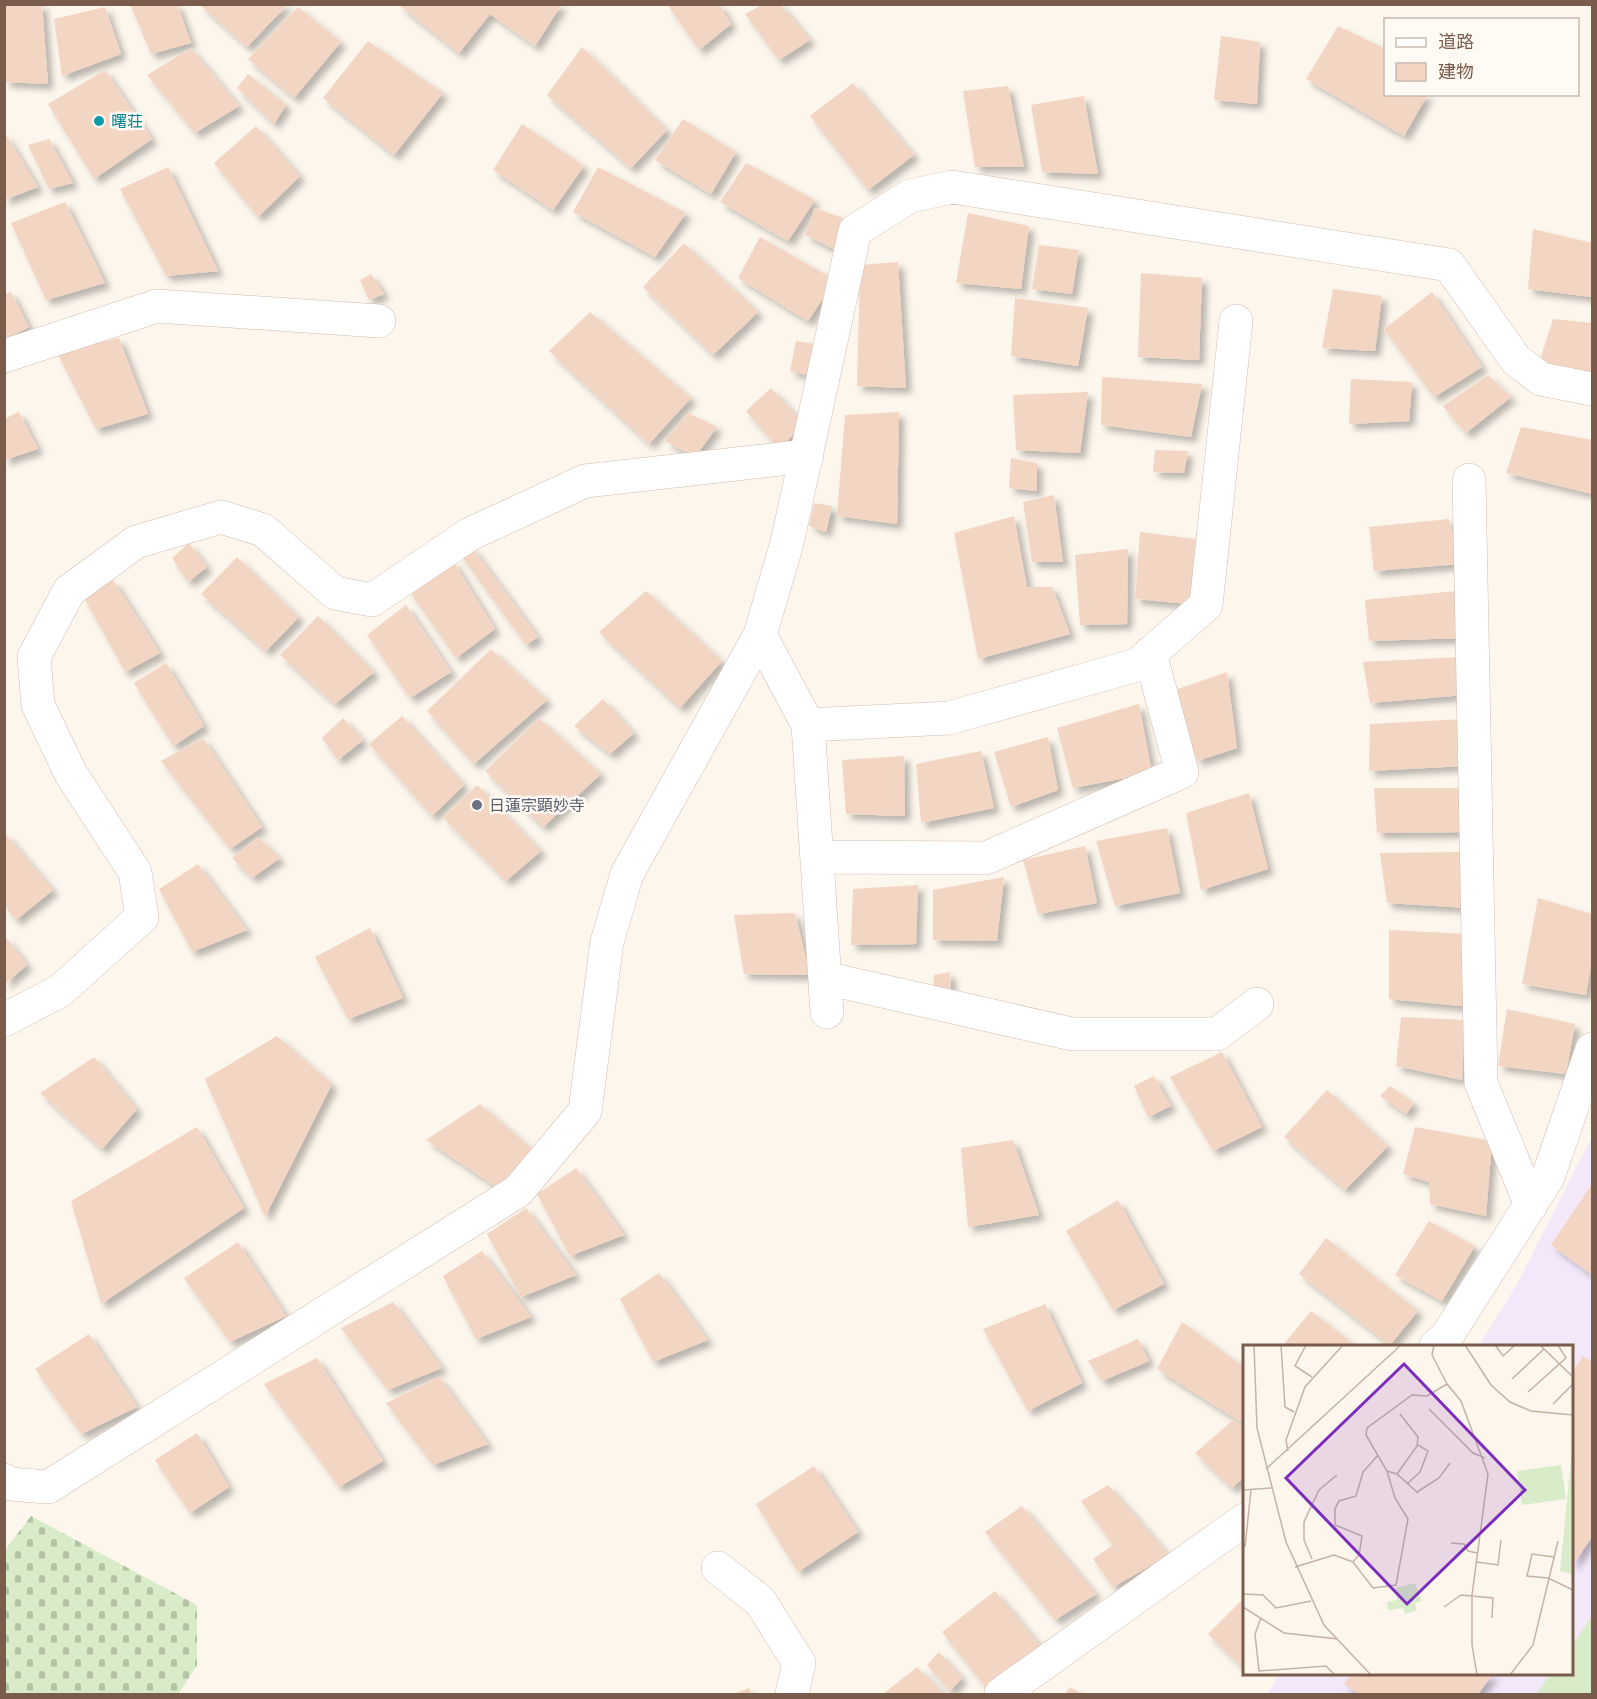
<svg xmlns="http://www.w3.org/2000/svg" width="1597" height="1699" font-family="'PT Sans Narrow','Noto Sans JP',sans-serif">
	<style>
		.education { fill: #f3e8fa }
		.cemetery { fill: url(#cemetery-stones) }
		.pitch { fill: #d8ecc9 }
		.building { fill: #f3d5c3; filter: url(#shadow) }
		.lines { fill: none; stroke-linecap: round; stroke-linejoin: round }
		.minor-casing { stroke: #d1beb0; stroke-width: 34 }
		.minor { stroke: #fff; stroke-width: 33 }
		.culture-dot { fill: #0f9aa8; stroke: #fffaf3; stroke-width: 2 }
		.worship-dot { fill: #6b7280; stroke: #fffaf3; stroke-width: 2 }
		.labels { text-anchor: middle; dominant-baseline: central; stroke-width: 5; stroke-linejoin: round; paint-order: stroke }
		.culture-label { font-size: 16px; fill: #0d838f; stroke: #fffaf3; text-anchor: start }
		.worship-label { font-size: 16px; fill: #5b616d; stroke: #fffaf3; text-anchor: start }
		.inset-road { fill: none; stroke: #c5b3a7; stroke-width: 1.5 }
		.view { fill: #7b2cbf; fill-opacity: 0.15; stroke: #7b2cbf; stroke-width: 3 }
		.inset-edge { fill: none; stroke: #7a5c4d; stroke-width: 3 }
	</style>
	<defs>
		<pattern id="cemetery-stones" width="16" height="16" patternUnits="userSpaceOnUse" patternTransform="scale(1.5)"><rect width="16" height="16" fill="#d8ecc9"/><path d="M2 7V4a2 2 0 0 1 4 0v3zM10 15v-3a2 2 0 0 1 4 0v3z" fill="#b4c2a5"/></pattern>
		<filter id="shadow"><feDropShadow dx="5.5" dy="5.5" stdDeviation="3" flood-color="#0004"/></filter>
	</defs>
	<rect width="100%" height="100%" fill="#fdf6ec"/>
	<path class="education" d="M1592,1137V1694H1267L1280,1674H1572V1346H1479L1517,1284Z"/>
	<path class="cemetery" d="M31,1516L197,1605V1666L178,1694H5V1550Z"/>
	<path class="pitch" d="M1592,1616V1694H1536L1551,1674H1572V1646Z"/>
	<path class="building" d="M5,4H42L48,84L5,82Z
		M130,4H177L191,43L151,54Z
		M199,4H288L247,47Z
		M401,4H562L535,46L490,14L459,53L400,6Z
		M667,4H719L731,24L699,50Z
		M764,4H780L810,40L779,60L745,14Z
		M105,7L121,54L62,76L54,19Z
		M298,7L341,42L294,98L248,59Z
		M1338,26L1386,49V94H1428L1404,136L1306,79Z
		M1221,36L1260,42L1257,104L1214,100Z
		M368,41L443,93L394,155L323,98Z
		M582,47L667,130L631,168L547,95Z
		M191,48L239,106L195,133L147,75Z
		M105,70L152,139L94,179L48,104Z
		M248,74L286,105L274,124L237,88Z
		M853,83L914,155L868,190L810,116Z
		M1008,86L1024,167H975L963,91Z
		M1084,96L1098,174L1042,172L1031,105Z
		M683,119L736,152L711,194L655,160Z
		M522,124L584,166L553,210L493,170Z
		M256,126L300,176L258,217L214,163Z
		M4,132L38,187L4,200Z
		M49,139L73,183L49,189L28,145Z
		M746,163L815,200L788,241L720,202Z
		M168,167L218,271L166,276L120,189Z
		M598,167L686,213L655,257L573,212Z
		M65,202L105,283L46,300L11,223Z
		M815,208L848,220L834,249L805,235Z
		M968,213L1029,226L1021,289L956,283Z
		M1533,229L1592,243V297L1528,289Z
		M760,237L835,280L808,321L738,278Z
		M684,243L758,312L713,355L643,287Z
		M1039,245L1079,250L1072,294L1032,289Z
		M898,262L906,388L857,386L860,265Z
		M1141,273L1202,278L1199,360L1138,357Z
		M371,274L384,294L369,300L360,280Z
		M1333,289L1382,296L1375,351L1322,348Z
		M11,292L29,327L4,340V295Z
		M1432,292L1482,367L1434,397L1384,329Z
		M1015,298L1088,308L1078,366L1011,356Z
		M590,312L691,398L649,444L549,351Z
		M1553,319L1592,323V373L1539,363Z
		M119,338L148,414L96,429L57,353Z
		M796,341L822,345L814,377L790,371Z
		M1488,375L1511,397L1466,433L1443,406Z
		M1102,377L1202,384L1191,437L1101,425Z
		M1351,379L1412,382L1409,421L1349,424Z
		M771,388L804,424L779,449L746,411Z
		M1088,392L1080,453L1016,450L1013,395Z
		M19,412L38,449L4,460V419Z
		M899,412L897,524L837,516L845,415Z
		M688,413L717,427L695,457L665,441Z
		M1521,427L1592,440V494L1506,473Z
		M1155,450L1188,451L1184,473L1153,472Z
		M1011,458L1037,463V491L1009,488Z
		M1054,495L1063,562H1032L1023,502Z
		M814,503L832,506L826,532L809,526Z
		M1014,516L1027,587H1052L1070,634L978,659L954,533Z
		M1449,519L1460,564L1374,571L1369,527Z
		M1140,532L1203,540L1189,604L1135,599Z
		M189,543L207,567L188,582L172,558Z
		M471,546L538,637L526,645L460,554Z
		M1128,549L1127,624L1080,625L1075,555Z
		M237,557L299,617L266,651L201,594Z
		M453,561L495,629L456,658L408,589Z
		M113,580L160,653L125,672L83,596Z
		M646,591L722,661L680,708L599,632Z
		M1456,591L1462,638L1369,641L1365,600Z
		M406,605L451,672L410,698L367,635Z
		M318,616L374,672L335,704L280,655Z
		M491,649L547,700L474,764L427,711Z
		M1460,657L1464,695L1370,703L1363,662Z
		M166,663L204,726L173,746L134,683Z
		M1227,672L1237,748L1197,761L1172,691Z
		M603,699L634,733L610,754L574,726Z
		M1139,704L1152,773L1073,788L1057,728Z
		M402,716L464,785L432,816L369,744Z
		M343,718L363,740L338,760L322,738Z
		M539,718L601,774L543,827L485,771Z
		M1464,719V766L1369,771L1370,724Z
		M1048,737L1058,790L1011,807L994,752Z
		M203,738L262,827L230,849L161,761Z
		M981,751L994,808L921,823L916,764Z
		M904,756L905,816L846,814L842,760Z
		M477,785L541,851L506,881L443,817Z
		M1374,788H1469L1465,832L1377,833Z
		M1249,793L1268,869L1201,890L1186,813Z
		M1167,828L1180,893L1115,906L1096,841Z
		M4,832L53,890L16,920L4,905Z
		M258,837L280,858L252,878L232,858Z
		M1085,846L1097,903L1038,914L1023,860Z
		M1465,852L1468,908L1387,903L1380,853Z
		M198,864L247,930L192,952L159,889Z
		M1004,877L997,941L933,940V890Z
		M918,885L916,944L851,945L853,889Z
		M1538,898L1592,914V959L1586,995L1522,984Z
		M795,913L810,975L744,974L734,915Z
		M370,928L403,998L348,1019L315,957Z
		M1389,930L1468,934L1472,1007L1389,999Z
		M5,936L27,965L5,984Z
		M950,972L951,992L933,993L934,975Z
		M1507,1009L1575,1024L1566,1074L1498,1066Z
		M1401,1017L1465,1020L1462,1080L1396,1066Z
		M277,1036L332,1084L265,1217L205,1079Z
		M1222,1052L1262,1127L1213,1151L1170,1077Z
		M94,1057L137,1109L102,1149L40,1093Z
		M1154,1076L1171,1106L1148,1117L1134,1086Z
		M1390,1086L1414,1103L1406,1114L1380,1096Z
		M1327,1090L1388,1146L1345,1190L1284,1137Z
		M480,1104L535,1152L498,1188L426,1140Z
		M197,1127L244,1208L101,1304L71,1201Z
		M1415,1127L1492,1141L1486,1216L1430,1204L1429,1182L1403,1174Z
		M1013,1140L1039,1215L968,1227L961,1148Z
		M576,1168L624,1235L570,1256L537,1194Z
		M1592,1184V1275L1551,1245Z
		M1118,1200L1164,1284L1113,1310L1066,1231Z
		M526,1208L576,1275L521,1297L487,1234Z
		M1429,1221L1475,1246L1442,1301L1395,1275Z
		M1326,1238L1418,1311L1390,1345L1299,1274Z
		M238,1242L286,1316L230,1342L184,1278Z
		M482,1251L531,1317L476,1339L443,1276Z
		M659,1273L708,1340L653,1362L620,1299Z
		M393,1302L442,1368L388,1390L341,1328Z
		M1045,1304L1082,1383L1028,1411L983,1329Z
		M1311,1311L1356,1346H1287L1284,1344Z
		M1182,1322L1244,1367V1424L1157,1369Z
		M89,1334L137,1407L81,1434L35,1369Z
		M1138,1339L1149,1361L1102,1381L1088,1361Z
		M1583,1356L1592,1363V1537L1572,1566V1372Z
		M317,1358L383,1461L339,1487L264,1384Z
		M439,1377L488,1444L433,1465L386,1403Z
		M1233,1420L1244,1428V1477L1232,1488L1195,1453Z
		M197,1433L229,1487L190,1513L155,1460Z
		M814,1466L858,1532L798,1572L756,1504Z
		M1108,1485L1169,1555L1113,1587L1093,1559L1113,1545L1081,1501Z
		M1022,1506L1096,1594L1055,1620L985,1532Z
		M995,1591L1042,1648L985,1686L942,1632Z
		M1244,1598V1669L1208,1634Z
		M939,1652L962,1678L950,1691L927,1665Z
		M917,1667L943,1694H883Z
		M1352,1674H1493L1478,1694H1359L1344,1684Z
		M1070,1687L1082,1694H1065Z
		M749,1688L752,1694H734Z"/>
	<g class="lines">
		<defs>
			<path id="minor" d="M4,356L157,306L379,321
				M1469,480L1481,1083L1531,1205
				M760,635L808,725L827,1012
				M808,725L949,718L1137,665L1206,605L1236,321
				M817,857L986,858L1182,772L1150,653
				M825,978L1072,1034H1217L1257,1004
				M4,1020L60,991L142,917L135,872L71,774L38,705L34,657L69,591L136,542L221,517L263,530L335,593L372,600L470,534L585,481L807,456
				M1436,1346L1447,1336L1548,1177L1592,1049
				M4,1480L10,1484L48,1487L518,1191L585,1111L607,942L627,874L760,635L787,543L855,231L910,196L952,187L1449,265L1516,360L1541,379L1592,389
				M718,1568L760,1601L799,1663L792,1694
				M1001,1694L1244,1520"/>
		</defs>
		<use href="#minor" class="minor-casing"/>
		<use href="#minor" class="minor"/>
	</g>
	<circle class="culture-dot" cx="99" cy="121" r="6"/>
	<circle class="worship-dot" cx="477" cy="805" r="6"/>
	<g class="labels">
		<g class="culture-label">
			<text x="111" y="121">曙荘</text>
		</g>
		<g class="worship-label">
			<text x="489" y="805">日蓮宗顕妙寺</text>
		</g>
	</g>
	<g transform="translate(1243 1345)">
		<rect width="330" height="330" fill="#fdf6ec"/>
		<path d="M330,96V230L317,226Z" fill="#d8ecc9"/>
		<path d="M172,238L179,256L172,258L174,265L162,269L160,263L145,265L144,257L154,255L153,243Z" fill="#d8ecc9"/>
		<path d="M318,120L323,154L279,160L274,126Z" fill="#d8ecc9"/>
		<path class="inset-road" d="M11,0L14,83L43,197L81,280L128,330M38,0L42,62L51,67M63,0L52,21L69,32M191,0L189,10L204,39L218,56L245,129L229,250V300L234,330M222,0L248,40L267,57L288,66L330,70M252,0L260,11L272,0M297,0L330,32M269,34L301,4M285,47L323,13L315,0M310,59L330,39M186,64L230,108L242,113M45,106L43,95L62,42L100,0M23,124L158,0M144,126L154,129L175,148M154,129L174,101L175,92L157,69M164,139L177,127L185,106L175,100M0,145L28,143M174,147L196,133L207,118M208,198L221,199L225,206L234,208M2,202L8,145M311,212L289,209L284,231L305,233L330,245M69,214L61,195V177L76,145L94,130M110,217L116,210L119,191L92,180V164L96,156L113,151L120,127L135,110M234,217L255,220L258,195M52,222L91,210L110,217L130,243L153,240L165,174L152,153L144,126L123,90L124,83L169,50L184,51L204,39M0,249L20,250L33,263L68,256M0,262L41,288L95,294M201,262L218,250L250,253L249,273M18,273L12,289L16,326L83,321L92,330M267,330L290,300L315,196"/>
		<path class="view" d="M161,19L282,145L164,259L43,133Z"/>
		<rect width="330" height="330" class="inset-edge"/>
	</g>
	<rect width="1597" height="1699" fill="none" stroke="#7a5c4d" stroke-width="12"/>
	<rect x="1384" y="18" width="195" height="78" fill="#fffaf3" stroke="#cabbb1" stroke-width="1.5"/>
	<rect x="1396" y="38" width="30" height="9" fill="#ffffff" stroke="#cabbb1" stroke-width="1.5"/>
	<text x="1438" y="48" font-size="18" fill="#7a5c4d">道路</text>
	<rect x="1396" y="63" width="30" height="18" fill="#f3d5c3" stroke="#cabbb1" stroke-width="1.5"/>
	<text x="1438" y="78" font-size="18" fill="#7a5c4d">建物</text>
</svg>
